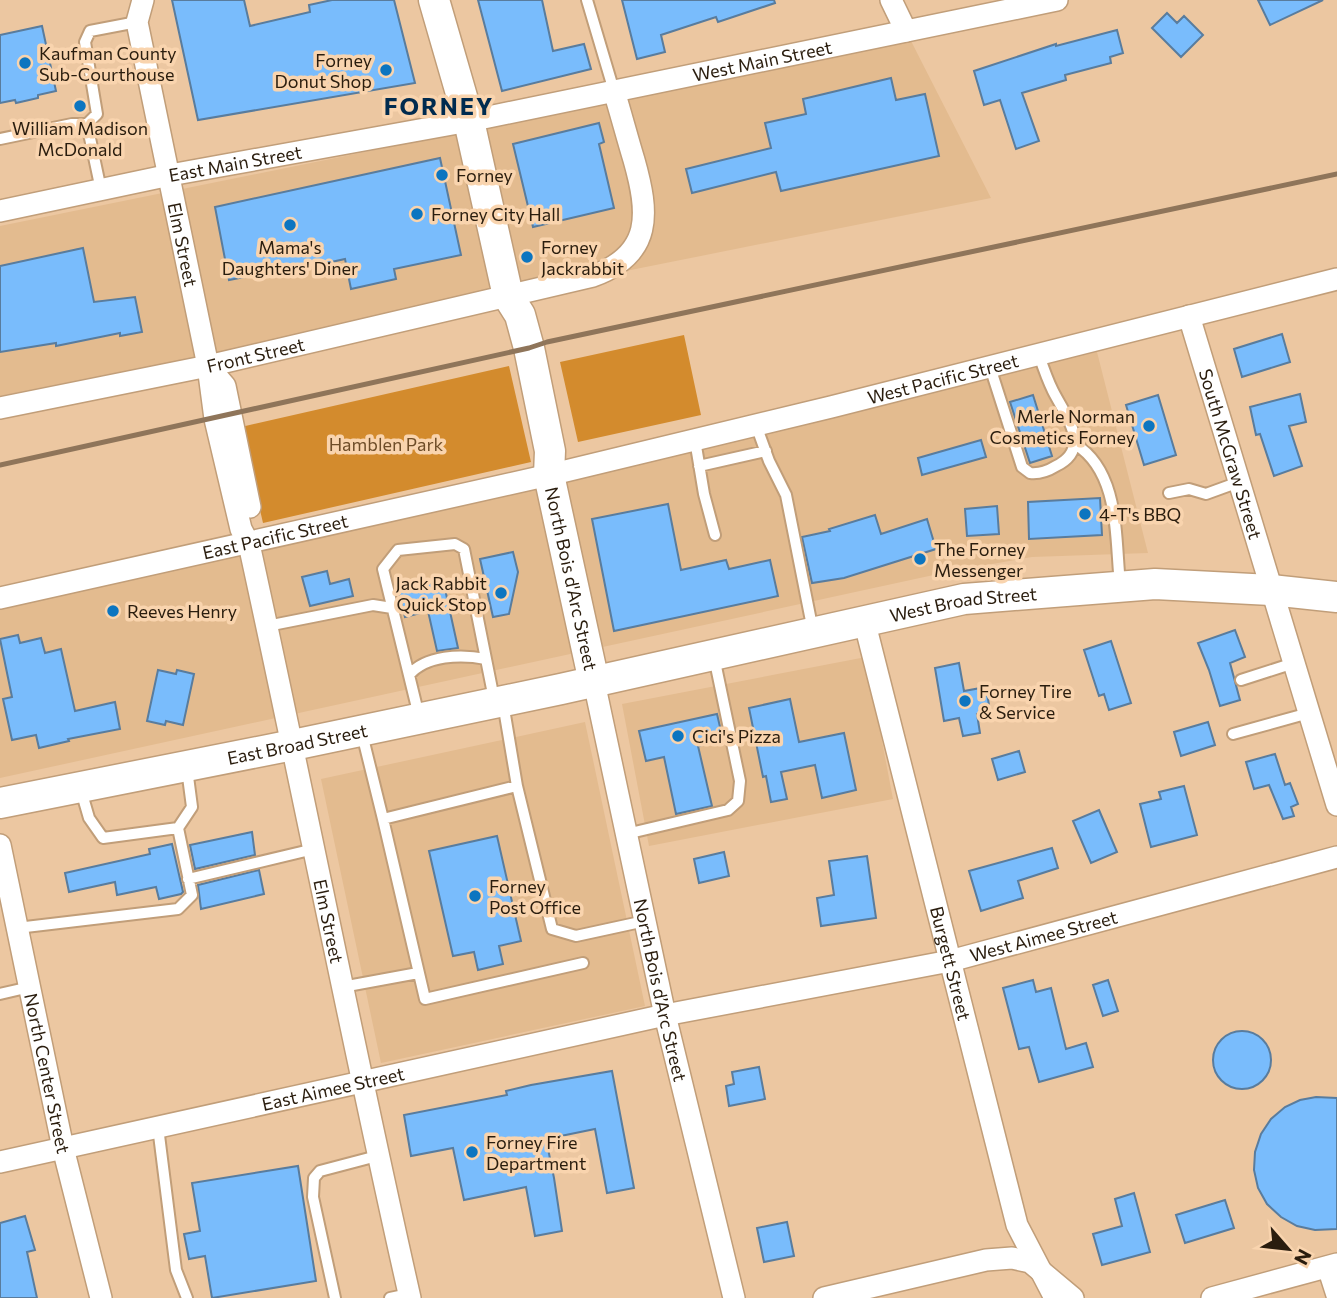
<svg xmlns="http://www.w3.org/2000/svg" width="1337" height="1298" font-family="Commissioner,sans-serif">
	<style>
		.built { fill: #e3bb8f }
		.green { fill: #d38b2d }
		.building { fill: #79bcfc; stroke: #597c9d; stroke-width: 2 }
		.lines { fill: none; stroke-linecap: round; stroke-linejoin: round }
		.lane-casing { stroke: #c19e79; stroke-width: 14 }
		.street-casing { stroke: #c19e79; stroke-width: 24 }
		.secondary-casing { stroke: #c19e79; stroke-width: 33 }
		.lane { stroke: #fff; stroke-width: 10 }
		.street { stroke: #fff; stroke-width: 21 }
		.secondary { stroke: #fff; stroke-width: 30 }
		.rail { stroke: #8f755a; stroke-width: 5 }
		.poi-dot { fill: #0c75c0; stroke: #f9d4ae; stroke-width: 2.5 }
		.labels { text-anchor: middle; dominant-baseline: central; stroke-width: 7; stroke-linejoin: round; paint-order: stroke }
		.poi-label { font-size: 18px; fill: #2a1d0e; stroke: #f9d4ae; text-anchor: start }
		.street-label { font-size: 18px; fill: #2a1d0e; stroke: #f9d4ae }
		.park-label { font-size: 18px; fill: #6e4d28; stroke: #f9d4ae }
		.district-label { font-size: 24px; font-weight: bold; letter-spacing: 2px; fill: #002b4f; stroke: #f9d4ae }
	</style>
	<rect width="100%" height="100%" fill="#ecc7a1"/>
	<path class="built" d="M911,41L991,198L0,396V226Z
		M1097,352L1148,553L1032,557L952,571L0,778V607Z
		M866,657L893,799L649,846L622,704Z
		M585,722L645,1006L381,1063L321,779Z"/>
	<path class="green" d="M684,335L701,415L578,442L560,362Z
		M509,366L531,462L263,523L241,427Z"/>
	<path class="building" d="M172,0H244L250,26L310,12L309,5L332,0H394L415,83L198,120Z
		M478,0H542L553,51L584,44L591,69L502,91Z
		M622,0H774L775,3L718,22L716,17L661,35L665,52L637,59Z
		M1258,0H1323L1270,25Z
		M1167,13L1177,23L1184,16L1203,35L1181,57L1152,28Z
		M42,26L56,91L38,95V98L16,103L15,100L0,103V35Z
		M1117,30L1123,53L1110,57L1111,63L1065,75L1066,80L1022,93L1039,141L1016,149L1000,100L984,105L974,71L1056,44V46Z
		M891,78L896,100L925,94L939,156L781,191L776,172L692,193L686,169L771,148L765,123L806,114L803,99Z
		M599,123L604,142L599,144L614,208L533,227L513,144Z
		M440,158L461,255L394,269L396,279L351,289L345,259L277,274L276,271L229,280L215,207Z
		M83,248L94,302L135,297L142,332L120,336V333L56,346V343L0,352V266Z
		M1282,334L1290,362L1242,377L1234,349Z
		M1300,394L1306,422L1289,426L1302,466L1274,476L1260,434L1256,435L1250,407Z
		M1033,395L1052,456L1030,463L1010,402Z
		M1158,395L1176,455L1144,465L1126,405Z
		M981,440L986,457L922,475L918,458Z
		M1100,498L1102,535L1029,539L1028,502Z
		M668,504L681,570L726,560L729,569L770,560L778,596L614,631L592,519Z
		M997,506L999,534L967,536L965,509Z
		M875,515L881,534L927,519L936,549L844,578L812,583L802,537L830,531L829,529Z
		M513,552L518,572L509,614L493,617L480,559Z
		M327,571L330,584L349,579L353,596L310,606L302,577Z
		M443,580L458,648L437,651L428,611L405,617L398,590Z
		M1235,630L1245,657L1230,663L1240,700L1220,706L1209,670L1198,643Z
		M18,635L20,643L41,638L45,653L61,649L75,711L115,702L120,729L68,739L69,741L39,748L36,735L12,740L3,699L12,697L0,639Z
		M1111,641L1131,703L1109,710L1104,694L1099,696L1084,650Z
		M959,663L964,691L986,687L990,711L977,714L980,733L963,736L959,718L944,721L935,668Z
		M158,670L176,674L177,670L194,674L183,725L166,721L165,725L147,721Z
		M790,699L799,742L844,733L856,790L822,798L815,765L781,772L787,799L771,802L766,776L763,777L749,708Z
		M717,714L723,740L698,746L712,806L676,814L664,757L646,761L639,731Z
		M1208,722L1215,745L1181,756L1174,732Z
		M1019,751L1025,772L998,780L992,759Z
		M1275,754L1285,785L1290,783L1298,804L1291,807L1294,816L1283,819L1269,785L1254,789L1246,762Z
		M1184,786L1197,835L1151,847L1140,804L1161,799L1159,792Z
		M1099,810L1117,852L1091,863L1073,821Z
		M252,832L255,855L195,869L190,845Z
		M497,836L521,941L499,946L503,964L478,970L474,952L453,956L429,851Z
		M172,844L183,892L181,894L159,899L156,887L117,895L115,882L69,892L65,873L150,854L149,849Z
		M1052,848L1058,868L1018,881L1023,898L981,911L969,871Z
		M724,852L729,876L699,883L694,859Z
		M867,856L876,918L821,926L817,898L834,895L829,861Z
		M259,870L264,894L201,909L198,885Z
		M1033,980L1036,992L1051,988L1066,1049L1086,1043L1093,1067L1039,1082L1029,1047L1019,1049L1003,988Z
		M1108,980L1118,1011L1103,1016L1093,985Z
		M1213 1060a29 29 0 1 1 58 0a29 29 0 1 1-58 0Z
		M759,1067L765,1099L729,1106L726,1086L734,1084L732,1072Z
		M612,1071L634,1188L607,1193L595,1129L546,1139L554,1178L562,1231L535,1236L526,1187L464,1200L453,1148L411,1156L404,1115L507,1095L506,1091L531,1085Z
		M1316,1097L1337,1098V1229L1315,1230L1297,1226L1281,1217L1267,1204L1258,1188L1254,1170L1255,1152L1261,1134L1271,1119L1285,1107L1300,1100Z
		M298,1166L316,1281L212,1298L205,1256L189,1259L184,1234L200,1231L192,1183Z
		M1134,1193L1150,1252L1102,1265L1093,1234L1122,1226L1115,1199Z
		M1225,1200L1234,1228L1185,1243L1176,1215Z
		M25,1216L35,1250L27,1252L37,1298H0V1223Z
		M787,1222L794,1256L764,1262L757,1228Z"/>
	<g class="lines">
		<defs>
			<path id="lane" d="M587,0L614,91
				M87,124L97,114L85,42L90,31L137,22
				M0,139L72,124H87L101,190
				M990,367L1022,467L1030,473C1040,474 1048,471 1056,466C1093,448 1065,415 1053,391C1047,379 1043,367 1039,355
				M756,425L769,461L786,495L813,631
				M695,440L704,494L715,535
				M1075,444C1120,472 1115,537 1120,584
				M699,466L766,451
				M1169,493L1189,489L1206,494L1239,482
				M267,626L373,605L392,608
				M409,675C426,655 461,654 486,659
				M1241,680L1294,663
				M419,716L383,569L398,550L455,544L464,549L494,699
				M362,734L383,819L517,786L503,703
				M1233,734L1309,713
				M517,786L552,929L576,936L645,921
				M383,819L425,999L583,963
				M178,828L192,807L187,769
				M626,834L728,810L738,801L740,781L714,657
				M188,879L314,849
				M17,928L178,909L192,895L178,828L103,838L89,818L80,787
				M342,987L418,973
				M0,994L30,987
				M158,1127L176,1270L187,1298
				M335,1298L313,1197L314,1178L320,1171L377,1156
				M390,1298L409,1294"/>
			<g id="street">
				<path id="s1" d="M143,0L137,22L208,366L215,419L241,529L249,544C304,795 353,1047 410,1298"/>
				<path d="M891,0L906,31"/>
				<path id="s2" d="M0,211L170,175L469,121L1057,0"/>
				<path id="s3" d="M1189,316L1337,805"/>
				<path d="M208,366L225,386L250,507"/>
				<path id="s4" d="M0,408L208,366L593,276C653,254 649,213 634,160C627,137 621,114 614,91"/>
				<path id="s5" d="M0,598L549,475L831,407L1337,279"/>
				<path id="s6" d="M864,620L1017,1225L1055,1298"/>
				<path id="s7" d="M594,682L665,1015L734,1298"/>
				<path id="s8" d="M0,845L63,1148L101,1298"/>
				<path id="s9" d="M0,1162L665,1015L950,961L1337,857"/>
				<path d="M1328,1267L1337,1295"/>
				<path d="M824,1298L986,1260L1012,1258L1030,1262L1073,1298"/>
				<path d="M1212,1298L1337,1264"/>
			</g>
			<g id="secondary">
				<path id="s10" d="M434,0L469,121L508,296L520,315L529,348L550,451L549,475L594,682"/>
				<path id="s11" d="M0,803L293,745L561,689L964,599L1155,584L1271,590L1337,597"/>
			</g>
		</defs>
		<use href="#lane" class="lane-casing"/>
		<use href="#street" class="street-casing"/>
		<use href="#secondary" class="secondary-casing"/>
		<use href="#lane" class="lane"/>
		<use href="#street" class="street"/>
		<use href="#secondary" class="secondary"/>
		<path class="rail" d="M0,465L529,348L547,342L1337,174"/>
	</g>
	<g class="poi-dot">
		<circle cx="25" cy="63" r="7"/>
		<circle cx="386" cy="70" r="7"/>
		<circle cx="80" cy="106" r="7"/>
		<circle cx="442" cy="175" r="7"/>
		<circle cx="417" cy="214" r="7"/>
		<circle cx="290" cy="225" r="7"/>
		<circle cx="527" cy="257" r="7"/>
		<circle cx="1149" cy="426" r="7"/>
		<circle cx="1085" cy="514" r="7"/>
		<circle cx="920" cy="559" r="7"/>
		<circle cx="501" cy="593" r="7"/>
		<circle cx="113" cy="611" r="7"/>
		<circle cx="965" cy="701" r="7"/>
		<circle cx="678" cy="736" r="7"/>
		<circle cx="475" cy="896" r="7"/>
		<circle cx="472" cy="1152" r="7"/>
	</g>
	<g class="labels">
		<g class="poi-label">
			<text x="39" y="53">Kaufman County<tspan x="39" dy="21">Sub-Courthouse</tspan></text>
			<text x="372" y="60" text-anchor="end">Forney<tspan x="372" dy="21">Donut Shop</tspan></text>
			<text x="80" y="128" text-anchor="middle">William Madison<tspan x="80" dy="21">McDonald</tspan></text>
			<text x="456" y="175">Forney</text>
			<text x="431" y="214">Forney City Hall</text>
			<text x="290" y="247" text-anchor="middle">Mama's<tspan x="290" dy="21">Daughters' Diner</tspan></text>
			<text x="541" y="247">Forney<tspan x="541" dy="21">Jackrabbit</tspan></text>
			<text x="1135" y="416" text-anchor="end">Merle Norman<tspan x="1135" dy="21">Cosmetics Forney</tspan></text>
			<text x="1099" y="514">4-T's BBQ</text>
			<text x="934" y="549">The Forney<tspan x="934" dy="21">Messenger</tspan></text>
			<text x="487" y="583" text-anchor="end">Jack Rabbit<tspan x="487" dy="21">Quick Stop</tspan></text>
			<text x="127" y="611">Reeves Henry</text>
			<text x="979" y="691">Forney Tire<tspan x="979" dy="21">&amp; Service</tspan></text>
			<text x="692" y="736">Cici's Pizza</text>
			<text x="489" y="886">Forney<tspan x="489" dy="21">Post Office</tspan></text>
			<text x="486" y="1142">Forney Fire<tspan x="486" dy="21">Department</tspan></text>
		</g>
		<g class="street-label">
			<text stroke="none"><textPath href="#s2" startOffset="777">West Main Street</textPath></text>
			<text stroke="none"><textPath href="#s2" startOffset="240">East Main Street</textPath></text>
			<text stroke="none"><textPath href="#s1" startOffset="250">Elm Street</textPath></text>
			<text stroke="none"><textPath href="#s4" startOffset="261">Front Street</textPath></text>
			<text stroke="none"><textPath href="#s5" startOffset="968">West Pacific Street</textPath></text>
			<text stroke="none"><textPath href="#s3" startOffset="144">South McGraw Street</textPath></text>
			<text stroke="none"><textPath href="#s5" startOffset="282">East Pacific Street</textPath></text>
			<text stroke="none"><textPath href="#s10" startOffset="597">North Bois d'Arc Street</textPath></text>
			<text stroke="none"><textPath href="#s11" startOffset="984">West Broad Street</textPath></text>
			<text stroke="none"><textPath href="#s11" startOffset="303">East Broad Street</textPath></text>
			<text stroke="none"><textPath href="#s1" startOffset="943">Elm Street</textPath></text>
			<text stroke="none"><textPath href="#s9" startOffset="1068">West Aimee Street</textPath></text>
			<text stroke="none"><textPath href="#s6" startOffset="354">Burgett Street</textPath></text>
			<text stroke="none"><textPath href="#s7" startOffset="315">North Bois d’Arc Street</textPath></text>
			<text stroke="none"><textPath href="#s8" startOffset="233">North Center Street</textPath></text>
			<text stroke="none"><textPath href="#s9" startOffset="341">East Aimee Street</textPath></text>
		</g>
		<g class="park-label">
			<text x="386" y="444">Hamblen Park</text>
		</g>
		<g class="district-label">
			<text x="439" y="105">FORNEY</text>
		</g>
	</g>
	<g transform="translate(1288 1249) rotate(118)" stroke="#f9d4ae" stroke-width="5" paint-order="stroke">
	<path d="M0-5L12 26L0 18L-12 26Z" fill="#2a1d0e"/>
	<text y="-10" font-size="19" font-weight="bold" text-anchor="middle" fill="#2a1d0e">N</text>
	</g>
</svg>
